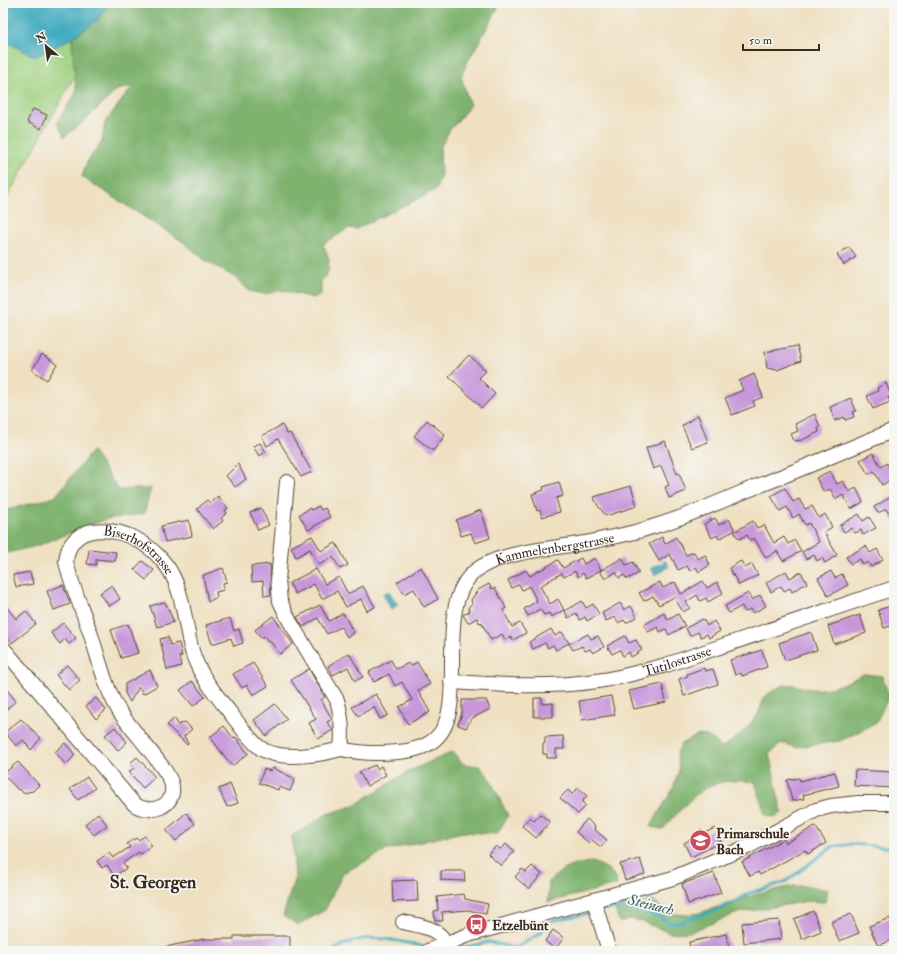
<svg xmlns="http://www.w3.org/2000/svg" width="897" height="954" font-family="'IM FELL Double Pica',serif">
	<style>
		.green { fill: #9dd080; stroke: #6c7d4f }
		.forest { fill: #7eb26e; stroke: #5c6e46 }
		.water { fill: #3ea9be; stroke: #3c6a6e }
		.lines { fill: none; stroke-linecap: round; stroke-linejoin: round }
		.stream { stroke: #3ea9be; stroke-width: 3 }
		.building { fill: #c797da }
		.minor-casing { stroke: #564536; stroke-width: 16 }
		.minor { stroke: #fff; stroke-width: 14 }
		.labels { text-anchor: middle; dominant-baseline: central; stroke-width: 3.5; stroke-linejoin: round; paint-order: stroke }
		.street-label { font-size: 14px; fill: #3b2a1e; stroke: #f6f6f2 }
		.poi-label { font-size: 14px; font-weight: bold; fill: #3b2a1e; stroke: #f6f6f2; text-anchor: start }
		.water-label { font-size: 15px; font-style: italic; fill: #3c5d5e; stroke: #f6f6f2 }
		.district-label { font-size: 18px; font-weight: bold; fill: #3b2a1e; stroke: #f6f6f2 }
	</style>
	<rect width="100%" height="100%" fill="#f6f6f2"/>
	<filter id="ink" filterUnits="userSpaceOnUse"><feTurbulence type="fractalNoise" baseFrequency=".025" numOctaves="2"/><feDisplacementMap in="SourceGraphic" scale="8" xChannelSelector="R" yChannelSelector="G"/><feConvolveMatrix kernelMatrix="1 2 1 2 8 2 1 2 1" color-interpolation-filters="sRGB"/></filter>
	<filter id="wash" filterUnits="userSpaceOnUse"><feTurbulence type="fractalNoise" baseFrequency=".012" numOctaves="4" result="noise"/><feDisplacementMap in="SourceGraphic" scale="16" xChannelSelector="R" yChannelSelector="G"/><feGaussianBlur stdDeviation="0.9" result="paint"/><feColorMatrix in="noise" values="0 0 0 0 0 0 0 0 0 0 0 0 0 0 0 0 0 1.4 0 .05"/><feComposite in="paint" operator="in"/></filter>
	<g filter="url(#wash)">
		<rect width="100%" height="100%" fill="#efe0c1"/>
		<path class="green" d="M3,3H115L3,205Z"/>
		<path class="forest" d="M108,3H501L468,61L461,76L470,106L449,131L440,148L441,174L436,190L356,229L349,228L323,244L329,260L328,272L321,282V295L313,298L282,290L265,294L249,291L236,278L205,260L182,241L82,177L87,162L102,142L105,122L133,86L117,90L82,123L64,137L57,122L76,93L72,38L97,20Z
			M92,451L119,490L151,488L144,514L107,519L36,546L3,554V511L55,497Z
			M864,674L882,676L889,696L876,723L840,741L796,747L781,743L769,754L782,813L774,817L765,814L755,782C704,776 696,794 663,829L650,827L673,789L679,770L677,753L681,744L699,735L706,736L714,740L721,748C732,743 751,725 757,715C765,701 759,699 776,689C791,680 796,687 811,689C829,691 848,682 864,674Z
			M453,752L463,764L479,766L489,777L508,816L497,834L462,832L387,850L343,873L325,910L298,925L283,916L295,877L292,836L327,814L353,806L411,770Z
			M592,862C604,866 615,871 617,885L548,902L549,882C562,868 573,864 592,862Z
			M793,886H809L828,890L825,902L808,901L738,913L690,932L670,933L643,922L631,919L619,922L615,908L621,902L655,901L665,913L686,915L699,913L761,893Z"/>
		<path class="water" d="M3,3H108L97,20L72,38L35,57L3,40Z
			M666,561L669,567L655,575L651,568Z
			M389,591L398,605L391,609L383,594Z"/>
		<g class="lines">
			<path class="stream" d="M601,910L615,908L634,909L655,915L671,923L680,922L723,908L750,893L785,882L832,847L852,844L894,848
				M451,948H462L489,942L516,948L539,934L551,921L594,912
				M333,951C361,931 390,939 421,946"/>
		</g>
		<g id="blocks">
			<path class="building" d="M33,109L47,115L41,129L27,122Z
				M849,247L856,257L844,265L837,255Z
				M797,346L801,361L777,370L767,368L765,352Z
				M42,354L57,364L47,380L32,370Z
				M469,355L486,371L479,378L495,394L482,408L449,376Z
				M754,374L763,397L753,401L755,406L732,415L725,398L743,390L739,381Z
				M886,383L891,396L888,397L890,402L873,409L867,396L878,391L877,388Z
				M851,398L856,411L853,412L854,417L845,420L844,417L835,421L830,407Z
				M815,414L820,427L818,428L819,432L802,440L794,441L791,434L798,431L795,424Z
				M698,415L708,442L692,448L682,426Z
				M427,420L445,435L433,451L414,436Z
				M282,425L287,434L290,433L312,472L301,477L278,439L267,446L262,436Z
				M665,441L677,474L679,473L686,491L669,498L665,487L669,485L661,466L653,469L646,448Z
				M260,443L266,452L259,456L253,446Z
				M873,453L881,467L887,463L894,475V478L882,485L874,471L868,474L860,460Z
				M238,464L246,479L235,487L226,476Z
				M830,471L837,484L843,481L849,492L856,488L863,502L851,509L843,495L836,499L830,489L824,492L816,478Z
				M559,482L563,496L556,498L560,512L542,517L540,510L537,511L532,494L544,490L543,487Z
				M631,486L637,506L606,516L596,503L594,497Z
				M785,488L793,502L799,499L805,509L812,506L819,518L825,514L832,527L824,532L837,555L825,563L822,558L817,561L814,555L806,559L802,552L819,542L809,523L805,525L799,514L793,518L787,507L780,511L771,496Z
				M894,495V522L886,509L878,513L874,507Z
				M218,496L228,508L225,510L227,513L221,518L223,521L213,529L197,509L207,500L210,503Z
				M319,506L321,510L325,508L330,517L308,530L299,515L310,508L311,510Z
				M261,508L269,525L258,530L250,513Z
				M481,510L490,538L475,543L471,533L461,536L456,520Z
				M859,514L863,521L869,517L876,528L863,535L861,530L855,533L852,528L844,532L840,525Z
				M715,518L719,525L729,519L735,530L719,539L717,535L712,538L704,524Z
				M189,520L192,536L165,542L161,526Z
				M753,521L757,528L764,525L774,543L784,537L788,544L795,540L801,551L783,561L777,551L766,558L754,538L750,540L747,535L739,539L734,532Z
				M312,536L321,551L336,543L348,565L340,569L333,557L319,565L310,549L296,557L291,547Z
				M662,537L665,544L676,537L686,555L694,552L698,559L705,555L710,565L699,572L696,567L690,571L687,566L678,570L670,554L659,561L649,544Z
				M866,546L870,553L877,549L883,560L871,567L868,562L863,565L860,559L851,564L846,557Z
				M89,549L116,552L115,561L96,559V565L87,564Z
				M581,558L584,564L595,558L601,570L586,578L583,573L578,577L575,571L564,577L562,573L540,586L550,604L558,599L564,610L551,617L549,613L544,615L540,609L528,616L524,609L537,601L529,586L522,590L519,584L512,588L508,580L526,570L530,576L558,560L563,568Z
				M622,558L626,565L633,562L639,573L627,579L624,575L619,578L616,572L605,579L600,571Z
				M142,561L154,570L146,580L134,570Z
				M741,561L745,568L752,564L758,575L739,585L729,568Z
				M270,564L271,595L264,596L263,581L252,582L251,566Z
				M421,567L438,599L424,607L414,589L404,594L397,582Z
				M223,568L227,582L223,583L224,590L216,592L217,597L208,602L203,575Z
				M316,569L325,584L339,577L348,594L363,586L375,607L367,611L361,599L346,607L337,591L322,599L314,584L295,594L289,583Z
				M786,571L790,578L801,572L807,583L792,592L790,588L784,591L781,586L771,592L766,583Z
				M831,571L835,578L842,574L848,585L828,596L818,578Z
				M30,572L33,584L16,587L13,575Z
				M703,581L707,588L717,582L723,593L708,602L706,598L700,601L697,595L686,602L690,608L683,612L674,597L659,605L653,596L644,601L639,593L660,582L663,588L675,582L681,594Z
				M489,584L492,589L495,588L506,608L503,610L512,627L520,623L526,633L513,640L512,637L505,640L502,634L491,640L481,622L479,623L477,618L468,623L463,615L470,611L468,608L472,603L471,600L478,590Z
				M63,585L70,604L54,610L47,591Z
				M112,585L120,599L109,606L100,593Z
				M748,593L752,600L760,595L766,606L753,613L750,609L745,612L742,606L729,613L725,606Z
				M582,601L586,608L593,604L599,614L587,621L585,617L580,620L576,613L568,618L565,611Z
				M165,602L174,622L157,627L150,606Z
				M620,603L624,610L631,606L637,617L626,623L624,620L618,623L615,617L606,621L602,613Z
				M320,605L329,621L343,613L354,633L347,637L341,627L327,634L318,618L303,627L297,617Z
				M894,605V625L884,628L878,610Z
				M8,609L16,619L26,611L36,624L12,643L3,632V613Z
				M664,613L668,620L678,614L685,626L669,635L666,629L660,632L658,627L648,632L644,625Z
				M860,615L866,633L834,644L828,626Z
				M273,616L293,644L280,654L269,640L268,641L264,636L261,638L255,630Z
				M230,618L234,631L239,629L243,643L234,646L231,638L212,644L206,625Z
				M703,619L707,626L714,621L720,631L709,638L707,634L701,637L698,632L690,636L686,628Z
				M63,623L76,638L69,644L65,639L60,644L51,633Z
				M128,624L138,653L121,658L111,630Z
				M551,629L555,636L562,632L569,643L556,650L553,645L548,648L545,643L533,649L529,642Z
				M811,632L817,650L785,660L779,643Z
				M588,634L591,639L598,636L604,647L593,653L590,649L585,651L582,646L573,650L569,644Z
				M625,636L629,643L636,640L642,650L631,657L629,652L623,656L620,650L612,654L607,646Z
				M168,637L170,645L179,643L182,656H179L181,666L167,670L160,639Z
				M762,650L767,667L742,676L741,673L735,675L730,660Z
				M349,653L363,677L355,681L348,667L333,675L328,666Z
				M391,660L396,669L409,663L411,666L417,662L430,684L418,691L430,712L408,724L399,707L412,700L402,682L395,686L389,674L374,682L369,672Z
				M253,663L268,686L253,695L247,685L242,688L233,674Z
				M67,665L80,680L69,690L56,675Z
				M704,668L705,671L713,669L718,684L684,696L679,679L688,676L687,674Z
				M309,669L325,697L321,700L332,719L327,722L333,730L318,739L309,723L316,719L291,680Z
				M150,670L157,686L143,694L139,687L130,702L125,693V684Z
				M192,681L205,697L193,706L180,690Z
				M662,684L666,702L634,709L629,691Z
				M3,685L16,701L3,712Z
				M376,694L388,715L380,719L374,707L358,716L352,707Z
				M611,696L615,715L582,720L579,701Z
				M96,698L106,710L96,719L86,706Z
				M534,698H542V704L553,703V717H534Z
				M462,700H486L490,709L471,719L466,728L458,725L462,713Z
				M275,704L287,719L266,736L254,720Z
				M175,718L178,725L185,722L192,729L184,736L188,744L187,745L167,725Z
				M21,719L41,738L31,750L23,740L16,746L5,732Z
				M224,726L234,739L236,737L248,754L232,766L210,737Z
				M115,727L127,742L118,750L105,735Z
				M563,736L564,749H556V758H547V754H543V743H545V737Z
				M65,743L75,755L66,765L55,752Z
				M137,757L155,777L143,788L129,772L134,768L130,763Z
				M18,762L39,785L33,791L23,793L20,789L18,790L3,774Z
				M375,765L377,769L381,766L386,775L367,786L359,772Z
				M273,768L295,779L290,791L279,787L278,790L259,783L264,769L271,771Z
				M855,770L894,772V788L854,786Z
				M835,772L839,786L803,795L804,799L792,801L787,780L799,778L800,781Z
				M87,777L95,788L78,800L70,789Z
				M230,784L238,803L227,807L219,789Z
				M578,788L587,796L582,802L586,806L578,814L560,798L568,790L572,794Z
				M98,813L107,825L94,835L85,824Z
				M186,813L195,824L176,841L166,830Z
				M540,814L550,822L536,838L522,826L530,817L534,821Z
				M587,819L595,827L594,829L607,840L601,847L592,840L589,843L576,832Z
				M815,826L826,843L808,854L805,850L760,875L758,872L750,876L742,862L784,839L786,843Z
				M715,828L721,842L691,857L684,843L695,837L693,834L701,830L703,834Z
				M145,836L152,846L141,854L139,852L123,863L127,868L114,876L107,865L102,868L97,861L109,853L113,858L130,847L127,844L136,838L138,840Z
				M506,844L514,852L501,866L488,854L496,846L500,849Z
				M640,859L645,874L625,880L620,864Z
				M532,866L542,874L529,889L515,877L522,869L526,872Z
				M441,871H464L465,881L441,880Z
				M714,873L721,893L688,904L682,884Z
				M417,880L418,901L393,902L392,881Z
				M464,894L465,899L488,904L486,914L468,910L442,912L443,921H435L434,911L438,910L437,897Z
				M813,911L821,931L802,939L794,919Z
				M851,914L859,933L839,941L831,922Z
				M890,918L894,927V939L878,946L869,926Z
				M779,920L781,939L744,943L742,923Z
				M553,930L564,938L555,949L545,941Z
				M726,934L730,951H691L689,942Z
				M234,936H290V951H165V947L204,939H234Z"/>
		</g>
	</g>
	<g filter="url(#ink)">
		<use href="#blocks" fill-opacity="0" stroke="#564536" stroke-width="1"/>
		<g class="lines">
			<defs>
				<g id="minor">
					<path id="s1" d="M3,648L134,804C149,815 175,808 172,786C171,771 128,727 118,709C105,687 99,659 91,635C83,611 72,587 66,562C69,521 115,526 141,542C151,548 159,556 166,565C184,589 184,623 192,651C198,672 211,688 224,705C235,718 245,735 259,747C277,762 319,755 341,749C343,731 342,716 337,700L289,620L280,601L278,580L287,482"/>
					<path id="s2" d="M451,682C500,685 549,688 597,681C621,678 643,671 666,665L894,588"/>
					<path id="s3" d="M341,749C359,753 380,754 398,752C411,751 425,748 435,739C470,710 433,612 472,574C497,549 564,549 599,540C617,536 635,533 652,527C683,518 713,505 743,492C794,472 844,451 894,430"/>
					<path d="M594,901L609,951"/>
					<path d="M403,922C419,926 439,927 446,944"/>
					<path d="M428,951L468,935L673,878L747,847L816,810L831,806L858,803H894"/>
				</g>
			</defs>
			<use href="#minor" class="minor-casing"/>
			<use href="#minor" class="minor"/>
		</g>
	</g>
	<defs>
		<symbol id="school-disc" viewBox="-11 -11 22 22"><circle r="9.5" fill="#d1495b" stroke="#f6f6f2"/><path d="M0-5L7-2L0 1L-7-2ZM-4 1L0 2.5L4 1V4Q0 6-4 4Z" fill="#fff"/></symbol>
		<symbol id="bus-disc" viewBox="-11 -11 22 22"><circle r="9.5" fill="#d1495b" stroke="#f6f6f2"/><path d="M-5-6H5V4H4V6H2V4H-2V6H-4V4H-5ZM-3.5-4V0h7V-4ZM-3.5 1.2v1.5H-2V1.2ZM2 1.2v1.5H3.5V1.2Z" fill="#fff"/></symbol>
	</defs>
	<g fill-rule="evenodd">
		<use href="#school-disc" x="688" y="828" width="25" height="25"/>
		<use href="#bus-disc" x="464" y="912" width="25" height="25"/>
	</g>
	<g class="labels">
		<g class="street-label">
			<text stroke="none"><textPath href="#s3" startOffset="359">Kammelenbergstrasse</textPath></text>
			<text stroke="none"><textPath href="#s1" startOffset="605">Biserhofstrasse</textPath></text>
			<text stroke="none"><textPath href="#s2" startOffset="229">Tutilostrasse</textPath></text>
		</g>
		<g class="poi-label">
			<text x="716" y="833">Primarschule<tspan x="716" dy="16">Bach</tspan></text>
			<text x="492" y="925">Etzelbünt</text>
		</g>
		<g class="water-label">
			<text transform="translate(651 905) rotate(14)">Steinach</text>
		</g>
		<g class="district-label">
			<text x="153" y="882">St. Georgen</text>
		</g>
	</g>
	<rect width="897" height="954" fill="none" stroke="#f6f6f2" stroke-width="16"/>
	<g transform="translate(46 46) rotate(331)" stroke="#f6f6f2" stroke-width="3" paint-order="stroke">
	<path d="M0-3L7 15L0 10L-7 15Z" fill="#3b2a1e"/>
	<text y="-6" font-size="11" font-weight="bold" text-anchor="middle" fill="#3b2a1e">N</text>
	</g>
	<path d="M743 44v6h76v-6" fill="none" stroke="#3b2a1e" stroke-width="2"/>
	<text x="749" y="44" font-size="12" fill="#3b2a1e" stroke="#f6f6f2" stroke-width="3" paint-order="stroke">50 m</text>
</svg>
